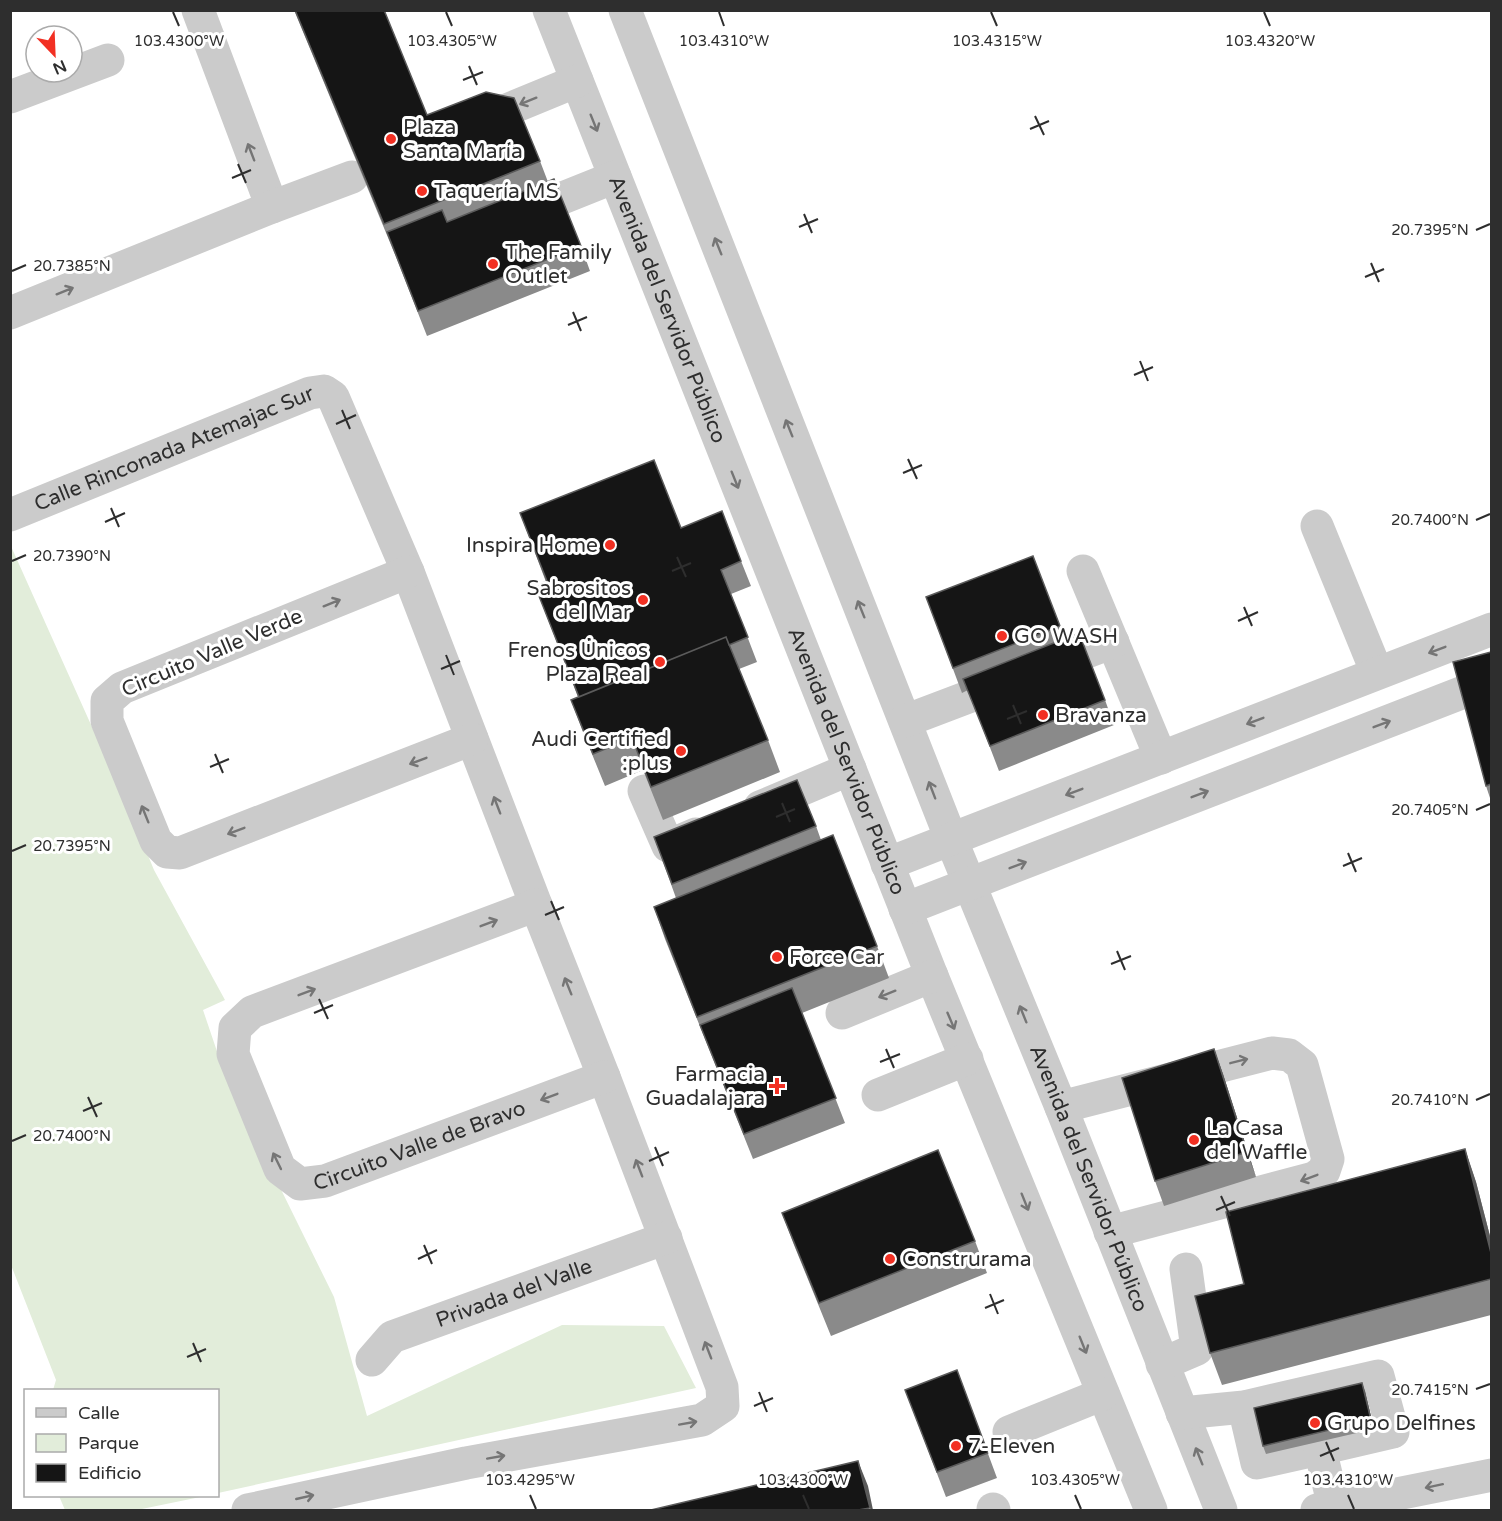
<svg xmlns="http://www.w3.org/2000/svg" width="1502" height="1521" font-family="'Varela Round',sans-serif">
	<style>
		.green { fill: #e2edda }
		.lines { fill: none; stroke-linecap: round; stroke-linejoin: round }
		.minor { stroke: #cbcbcb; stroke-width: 33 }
		.wall { fill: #8a8a8a }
		.shaded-wall { fill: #5b5b5b }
		.building { fill: #151515; stroke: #5b5b5b; stroke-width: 1.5 }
		.oneway { stroke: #757575 }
		.ticks { fill: none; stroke: #2e2e2e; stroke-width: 2 }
		.poi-dot { fill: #f23023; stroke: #fff; stroke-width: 2 }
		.labels { text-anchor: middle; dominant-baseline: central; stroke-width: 6; stroke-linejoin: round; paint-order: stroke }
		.poi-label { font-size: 21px; fill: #2e2e2e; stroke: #fff; text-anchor: start }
		.street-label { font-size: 21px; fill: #2e2e2e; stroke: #fff }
		.ticks-label { font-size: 15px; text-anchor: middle; fill: #2e2e2e; stroke: #fff; stroke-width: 6; stroke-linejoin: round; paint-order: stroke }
	</style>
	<rect width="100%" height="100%" fill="#fff"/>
	<path class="green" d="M10,544L131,814L154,870L225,1000L203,1010L226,1078L334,1297L367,1416L562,1325L664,1326L696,1388L218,1493V1390H53L56,1380L11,1265Z
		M59,1496H205L137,1510H65Z"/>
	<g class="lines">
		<g class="minor">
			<path d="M198,10L272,207"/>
			<path id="s1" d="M549,10L932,976L1151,1510"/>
			<path id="s2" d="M625,10L951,839L1061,1107L1221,1510"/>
			<path d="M10,97L108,60"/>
			<path d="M480,121L577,81"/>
			<path d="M520,215L615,177"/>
			<path d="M10,313L272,207L352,177"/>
			<path id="s3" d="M10,515L310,393L324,391L333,397L408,572L536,905L604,1077L722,1387L723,1406L702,1420L466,1463L248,1510"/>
			<path d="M1317,526L1377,673"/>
			<path d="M1083,571L1161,758"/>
			<path d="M408,572L122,688L107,701V721L156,841L167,852L180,853L472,739"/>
			<path d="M905,721L1113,642"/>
			<path d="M644,791L668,846L696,834"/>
			<path d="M760,807L850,769"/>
			<path d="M887,864L1492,629"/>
			<path id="s4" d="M536,905L252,1012L235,1028L233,1054L280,1169L300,1184L325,1181L604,1077"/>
			<path d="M905,909L1492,681"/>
			<path d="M842,1013L932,976"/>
			<path d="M878,1095L967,1059"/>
			<path d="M1061,1107L1272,1053L1289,1055L1302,1065L1328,1159L1324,1171L1314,1178L1110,1232"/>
			<path id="s5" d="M372,1360L392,1337L666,1238"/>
			<path d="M1162,1364L1197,1349L1186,1269"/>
			<path d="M1244,1407L1257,1463L1320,1449"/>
			<path d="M1182,1413L1244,1407L1378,1376L1393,1432L1320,1449L1334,1507"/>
			<path d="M1009,1432L1103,1394"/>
			<path d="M993,1509L994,1510"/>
			<path d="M1317,1510L1492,1475"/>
		</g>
	</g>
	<path class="wall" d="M294,10H384L427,115L540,161L548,182L581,246L590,271L427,336L396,257Z
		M520,513L681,528L741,561L751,586L731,594L757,662L739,669L768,740L780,772L663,820L643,770L605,786L583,732L571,700L578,697L535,586L546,582Z
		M926,597L1060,626L1065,639L1105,700L1114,725L999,771L968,690L962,693Z
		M1491,652V801L1486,786Z
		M816,826L821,840L877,946L889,978L802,1013L845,1123L753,1159L665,939L654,907L676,898L654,837Z
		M1214,1049L1223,1074L1256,1177L1164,1206L1155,1181Z
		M1465,1149L1476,1182L1491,1240V1315L1222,1385L1210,1353L1244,1284Z
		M782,1213L975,1241L987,1273L831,1336L794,1245Z
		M957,1370L997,1478L946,1497L905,1390Z
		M1365,1391L1374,1429L1266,1454L1263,1446Z"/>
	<path class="shaded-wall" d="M1214,1049L1223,1074L1256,1177L1247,1152Z
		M1465,1149L1476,1182L1491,1240V1253Z
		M1362,1383L1365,1391L1374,1429L1371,1420Z
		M858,1461L868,1486L873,1510H871L870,1508Z"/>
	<path class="building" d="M295,10H384L427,115L486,92L514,98L540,161L384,224Z
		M554,179L581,246L418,311L387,232L442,210L447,222Z
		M654,460L681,528L722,511L741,561L721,570L748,637L729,645L726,637L579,697L535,586L547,581L520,513Z
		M1033,556L1060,626L953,668L926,597Z
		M1079,633L1105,700L990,746L963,679Z
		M726,637L768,740L651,787L632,738L593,754L571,700Z
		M1491,652V784L1486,786L1453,662Z
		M797,780L816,826L672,884L654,837Z
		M833,835L877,946L697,1017L654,907Z
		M792,988L836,1098L744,1134L700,1025Z
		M1214,1049L1247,1152L1155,1181L1122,1078Z
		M1465,1149L1491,1253V1279L1210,1353L1195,1296L1244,1284L1226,1212Z
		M938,1150L975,1241L819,1303L782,1213Z
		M957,1370L988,1453L937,1472L905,1390Z
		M1362,1383L1371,1420L1263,1446L1254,1408Z
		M858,1461L870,1508L858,1510H651Z"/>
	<defs><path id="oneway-shaft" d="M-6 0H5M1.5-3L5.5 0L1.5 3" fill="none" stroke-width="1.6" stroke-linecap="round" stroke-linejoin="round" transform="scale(1.5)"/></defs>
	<g class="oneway">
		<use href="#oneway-shaft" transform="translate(528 101) rotate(158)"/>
		<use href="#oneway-shaft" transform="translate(594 123) rotate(68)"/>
		<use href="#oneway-shaft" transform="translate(251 152) rotate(-111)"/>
		<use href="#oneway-shaft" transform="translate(718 246) rotate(-112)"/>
		<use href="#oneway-shaft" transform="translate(65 291) rotate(-22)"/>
		<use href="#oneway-shaft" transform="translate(789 428) rotate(-112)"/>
		<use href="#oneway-shaft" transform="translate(735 480) rotate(68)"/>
		<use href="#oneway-shaft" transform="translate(332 603) rotate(-22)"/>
		<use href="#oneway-shaft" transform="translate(861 609) rotate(-112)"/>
		<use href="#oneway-shaft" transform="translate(1437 650) rotate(159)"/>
		<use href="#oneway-shaft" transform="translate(1255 721) rotate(159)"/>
		<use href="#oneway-shaft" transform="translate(1382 724) rotate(-21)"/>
		<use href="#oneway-shaft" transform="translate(418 761) rotate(159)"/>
		<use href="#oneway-shaft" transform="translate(932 790) rotate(-111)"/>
		<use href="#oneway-shaft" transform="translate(1074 792) rotate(159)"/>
		<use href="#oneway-shaft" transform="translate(1200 794) rotate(-21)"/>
		<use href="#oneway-shaft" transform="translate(497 805) rotate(-111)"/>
		<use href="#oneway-shaft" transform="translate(145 814) rotate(-112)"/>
		<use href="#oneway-shaft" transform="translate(236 831) rotate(159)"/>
		<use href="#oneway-shaft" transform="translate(1018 865) rotate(-21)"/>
		<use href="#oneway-shaft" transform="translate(489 923) rotate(-21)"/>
		<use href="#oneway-shaft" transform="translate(568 986) rotate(-112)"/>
		<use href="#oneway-shaft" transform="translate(307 992) rotate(-21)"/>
		<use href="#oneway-shaft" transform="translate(887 994) rotate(158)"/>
		<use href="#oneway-shaft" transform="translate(1023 1014) rotate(-112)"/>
		<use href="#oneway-shaft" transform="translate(951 1021) rotate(67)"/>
		<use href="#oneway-shaft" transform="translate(1239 1061) rotate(-14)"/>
		<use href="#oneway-shaft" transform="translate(549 1097) rotate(159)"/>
		<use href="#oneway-shaft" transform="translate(277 1161) rotate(-116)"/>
		<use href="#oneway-shaft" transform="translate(639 1168) rotate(-111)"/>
		<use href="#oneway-shaft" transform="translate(1309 1178) rotate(159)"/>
		<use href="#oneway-shaft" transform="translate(1025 1202) rotate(68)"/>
		<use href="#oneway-shaft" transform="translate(1083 1345) rotate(68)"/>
		<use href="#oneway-shaft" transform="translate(708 1350) rotate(-111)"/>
		<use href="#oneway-shaft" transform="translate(688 1423) rotate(-10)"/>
		<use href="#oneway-shaft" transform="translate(1199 1456) rotate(-112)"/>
		<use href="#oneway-shaft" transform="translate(496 1457) rotate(-10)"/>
		<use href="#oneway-shaft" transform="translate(1434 1486) rotate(168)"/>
		<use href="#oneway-shaft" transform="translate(305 1497) rotate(-13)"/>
	</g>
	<path class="ticks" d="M173,12L179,26M446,12L452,26M719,12L724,26M991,12L997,26M1264,12L1270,26M469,66L477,85M463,80L483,72M1035,116L1044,135M1030,129L1049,121M238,164L246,183M232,178L251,170M804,214L812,233M799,227L818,219M1476,230L1490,224M1371,263L1379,282M12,271L26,265M1365,277L1384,269M573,312L581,331M568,325L587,317M1140,361L1148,381M1134,375L1153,367M342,410L350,429M336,424L356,415M908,459L917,479M903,473L922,465M111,508L119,527M1476,520L1490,514M105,522L125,513M677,557L686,577M12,561L26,555M672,571L691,563M1244,607L1252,626M1238,621L1258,612M446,655L454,675M441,669L460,661M1013,705L1021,724M1007,719L1027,711M215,754L223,773M210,767L229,759M782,803L790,822M1476,810L1490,804M776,817L795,809M12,851L26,845M1348,853L1356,872M1343,866L1362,858M551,901L559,920M545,915L564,907M1117,951L1125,970M1111,964L1131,956M319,999L328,1019M314,1013L333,1005M886,1049L894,1068M880,1062L900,1054M88,1097L97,1117M1476,1100L1490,1094M83,1111L102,1103M12,1141L26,1135M655,1147L663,1166M649,1161L669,1152M1221,1196L1230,1216M1216,1210L1235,1202M424,1245L432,1264M418,1259L437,1250M990,1294L998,1314M985,1308L1004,1300M193,1343L201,1362M187,1357L206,1349M1476,1389L1490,1384M759,1392L767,1412M754,1406L773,1398M1326,1442L1334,1461M1320,1456L1339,1448M530,1495L536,1509M803,1495L809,1509M1075,1495L1081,1509M1348,1495L1354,1509"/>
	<g class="poi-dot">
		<circle cx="391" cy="139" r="6"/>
		<circle cx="422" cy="191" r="6"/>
		<circle cx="493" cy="264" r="6"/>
		<circle cx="610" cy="545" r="6"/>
		<circle cx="643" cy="600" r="6"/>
		<circle cx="1002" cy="636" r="6"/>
		<circle cx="660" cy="662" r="6"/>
		<circle cx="1043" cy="715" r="6"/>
		<circle cx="681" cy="751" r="6"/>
		<circle cx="777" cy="957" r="6"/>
		<path d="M774 1077h6v6h6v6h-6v6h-6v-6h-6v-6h6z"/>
		<circle cx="1194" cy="1140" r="6"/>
		<circle cx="890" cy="1259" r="6"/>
		<circle cx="1315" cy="1423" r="6"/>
		<circle cx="956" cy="1446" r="6"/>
	</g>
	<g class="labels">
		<g class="poi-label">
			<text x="403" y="127">Plaza<tspan x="403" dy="24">Santa María</tspan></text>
			<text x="434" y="191">Taquería MS</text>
			<text x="505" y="252">The Family<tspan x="505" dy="24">Outlet</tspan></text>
			<text x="598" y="545" text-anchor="end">Inspira Home</text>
			<text x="631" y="588" text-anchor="end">Sabrositos<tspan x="631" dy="24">del Mar</tspan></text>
			<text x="1014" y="636">GO WASH</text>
			<text x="648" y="650" text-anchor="end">Frenos Únicos<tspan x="648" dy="24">Plaza Real</tspan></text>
			<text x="1055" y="715">Bravanza</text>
			<text x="669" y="739" text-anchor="end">Audi Certified<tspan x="669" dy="24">:plus</tspan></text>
			<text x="789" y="957">Force Car</text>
			<text x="765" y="1074" text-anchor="end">Farmacia<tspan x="765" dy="24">Guadalajara</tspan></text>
			<text x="1206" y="1128">La Casa<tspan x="1206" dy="24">del Waffle</tspan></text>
			<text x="902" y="1259">Construrama</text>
			<text x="1327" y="1423">Grupo Delfines</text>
			<text x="968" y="1446">7-Eleven</text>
		</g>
		<g class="street-label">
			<text stroke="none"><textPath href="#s1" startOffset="322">Avenida del Servidor Público</textPath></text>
			<text stroke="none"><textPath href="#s3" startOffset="177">Calle Rinconada Atemajac Sur</textPath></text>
			<text transform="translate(212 653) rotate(-23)">Circuito Valle Verde</text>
			<text stroke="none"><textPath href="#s1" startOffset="808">Avenida del Servidor Público</textPath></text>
			<text stroke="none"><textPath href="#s4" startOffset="628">Circuito Valle de Bravo</textPath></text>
			<text stroke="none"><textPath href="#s2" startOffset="1257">Avenida del Servidor Público</textPath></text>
			<text stroke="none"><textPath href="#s5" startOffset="160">Privada del Valle</textPath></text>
		</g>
	</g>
	<g class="ticks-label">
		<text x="179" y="46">103.4300°W</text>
		<text x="452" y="46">103.4305°W</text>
		<text x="724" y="46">103.4310°W</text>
		<text x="997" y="46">103.4315°W</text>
		<text x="1270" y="46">103.4320°W</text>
		<text x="1430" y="235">20.7395°N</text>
		<text x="72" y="271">20.7385°N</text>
		<text x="1430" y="525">20.7400°N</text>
		<text x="72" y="561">20.7390°N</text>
		<text x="1430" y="815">20.7405°N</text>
		<text x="72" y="851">20.7395°N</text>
		<text x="1430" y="1105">20.7410°N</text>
		<text x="72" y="1141">20.7400°N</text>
		<text x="1430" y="1395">20.7415°N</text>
		<text x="530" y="1485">103.4295°W</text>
		<text x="803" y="1485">103.4300°W</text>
		<text x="1075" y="1485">103.4305°W</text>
		<text x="1348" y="1485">103.4310°W</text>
	</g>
	<rect width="1502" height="1521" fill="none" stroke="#2e2e2e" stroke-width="24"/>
	<rect x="24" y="1389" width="195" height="108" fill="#ffffff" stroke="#ababab" stroke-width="1.5"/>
	<rect x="36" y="1408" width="30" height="9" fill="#cbcbcb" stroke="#ababab" stroke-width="1.5"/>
	<text x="78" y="1419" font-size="18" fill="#2e2e2e">Calle</text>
	<rect x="36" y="1434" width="30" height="18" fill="#e2edda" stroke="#ababab" stroke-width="1.5"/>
	<text x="78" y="1449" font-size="18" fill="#2e2e2e">Parque</text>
	<rect x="36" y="1464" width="30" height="18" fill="#151515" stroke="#ababab" stroke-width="1.5"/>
	<text x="78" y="1479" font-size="18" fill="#2e2e2e">Edificio</text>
	<g transform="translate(54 54) rotate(157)"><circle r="28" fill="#ffffff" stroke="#ababab" stroke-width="1.5"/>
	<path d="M0-4.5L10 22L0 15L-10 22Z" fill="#f23023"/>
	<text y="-9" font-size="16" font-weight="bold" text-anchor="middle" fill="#2e2e2e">N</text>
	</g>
</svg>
